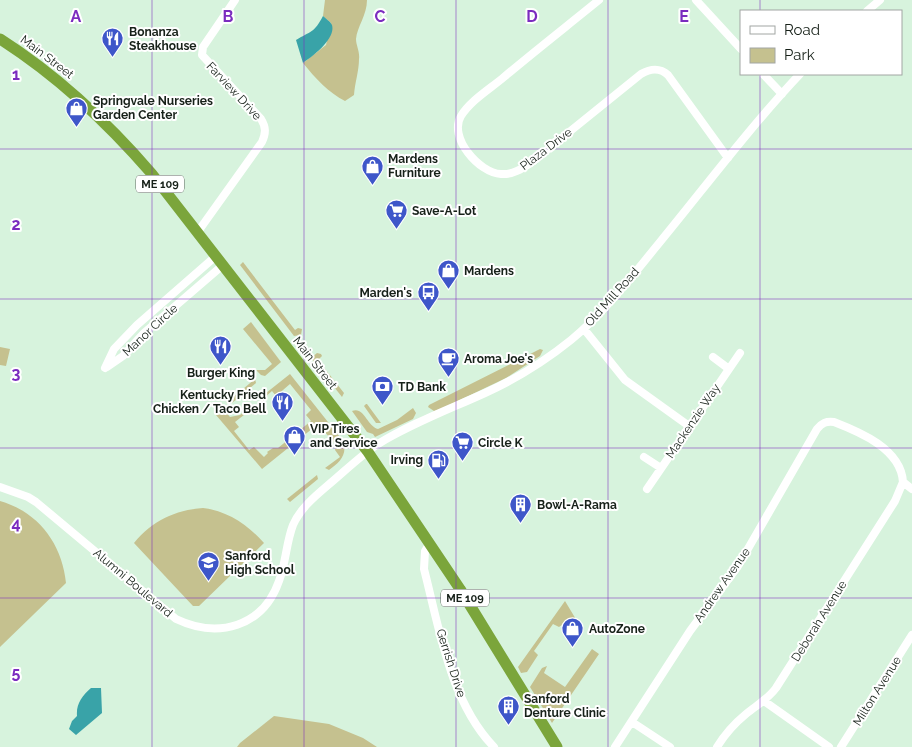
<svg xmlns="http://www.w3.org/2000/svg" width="912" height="747" font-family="Raleway,sans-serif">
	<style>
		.green { fill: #c5c18f }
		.water { fill: #39a3a8 }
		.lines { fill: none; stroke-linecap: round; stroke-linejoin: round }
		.minor { stroke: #fff; stroke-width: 8 }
		.highway { stroke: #7ba53b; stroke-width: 11 }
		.grid { fill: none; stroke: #7b2cbf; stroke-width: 1; stroke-opacity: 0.55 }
		.labels { text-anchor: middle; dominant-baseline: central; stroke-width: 4; stroke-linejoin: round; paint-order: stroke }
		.shield { fill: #fff; stroke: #5d645e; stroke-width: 1 }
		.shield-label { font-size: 11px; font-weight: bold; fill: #172119 }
		.poi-label { font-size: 12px; font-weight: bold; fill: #172119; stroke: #fff; text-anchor: start }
		.street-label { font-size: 12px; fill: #172119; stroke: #fff }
		.grid-label { font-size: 16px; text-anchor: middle; font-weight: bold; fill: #7b2cbf; stroke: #fff; stroke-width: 4; stroke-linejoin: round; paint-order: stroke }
	</style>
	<rect width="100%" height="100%" fill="#d7f3dd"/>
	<path class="green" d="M325,0H367C367,15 357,27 356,39C356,45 360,52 359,59C359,71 355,82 354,95L345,101C329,93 315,78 303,63L326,45L331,23L323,16Z
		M243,262L295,330L298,328L302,329L301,335L294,336L240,265Z
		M251,322L281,362L265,376L261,375L256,370H265L272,364L243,329Z
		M0,347L10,349L6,366L0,365Z
		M540,349L543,350L540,356L506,378L439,410L434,411L428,407L429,405Z
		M317,353L321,354L322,356L318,360L344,393L342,397L311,358Z
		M290,374L343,441C348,455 339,463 329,470L325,468L340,457L335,450L336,445L318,424L262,469L216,415L224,410L230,417L240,415L248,408L250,409L255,414L254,415L249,411L235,422L239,427L234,431L249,450L254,447L264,457L268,453L267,452L273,448H278L311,421L306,415L311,410L290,384L276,396L272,391L263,399L266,404L261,401V397Z
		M255,379L256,383L232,403H226Z
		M366,404H367L381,423H376L364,406Z
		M413,408L416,413L413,419L375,437L373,434L367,432L352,411C364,406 367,426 378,429L397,420Z
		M317,475L318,479L290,502L287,499Z
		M0,501C38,512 62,543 66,583L0,647Z
		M203,508C228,511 248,525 264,543L199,606H193L134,543C152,521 175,510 203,508Z
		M565,601L577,621L565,623L559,627L553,624L534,651L538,655L527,672L521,673L518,667Z
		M592,649L599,654L552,723L530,687L542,668L547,666L544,673L565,687Z
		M274,716L329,724L363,738L377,747H237L240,743Z"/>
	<path class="water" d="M323,16C326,19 330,21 332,25C336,39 313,56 303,63L296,40C311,31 314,33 323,16Z
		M91,688H101L102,713L76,735L69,729L72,721L77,716C76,704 82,696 91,688Z"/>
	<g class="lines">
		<path class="minor" d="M599,0C567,26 535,51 504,77C490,89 471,100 461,116C448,137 479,173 501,174C513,175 523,168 532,162L641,74C650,69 659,67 668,75L728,158
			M696,0L741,49
			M867,11L880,0
			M763,74L782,94
			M197,233L262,142C266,133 266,127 261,119L202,55L203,47L235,0
			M584,329L625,380L689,426
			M713,357L729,369
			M107,367L123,356L144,333L223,265
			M105,368L114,349L137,325L216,256
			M644,457L661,468
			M0,487L28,497L36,502L176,619C218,639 263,627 279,581C286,563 286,543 293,525C300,509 314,497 327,486C344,472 360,456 378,444C412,423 450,409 485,393C516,379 545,361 571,340C605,312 632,276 660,242C706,186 750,127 800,74
			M647,489L740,353
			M430,543L425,551L424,569C439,627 450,702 494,747
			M764,701L829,747
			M632,722L670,747
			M615,747L690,631L738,566L817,429C822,423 826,421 834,422C860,432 901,449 903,482L912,489
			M717,747C725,734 735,723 746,714C757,705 768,699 776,688L895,501L903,482
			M841,747L912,635"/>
		<path class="highway" d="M0,39C58,76 107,122 152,174L368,452L460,589L557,747"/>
	</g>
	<path class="grid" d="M152,0V747M304,0V747M456,0V747M608,0V747M760,0V11M760,74V747M0,149H912M0,299H912M0,448H912M0,598H912"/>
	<defs>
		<symbol id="restaurant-pin" viewBox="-11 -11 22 30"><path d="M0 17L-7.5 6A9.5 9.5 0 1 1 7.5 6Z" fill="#3e56c9" stroke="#fff"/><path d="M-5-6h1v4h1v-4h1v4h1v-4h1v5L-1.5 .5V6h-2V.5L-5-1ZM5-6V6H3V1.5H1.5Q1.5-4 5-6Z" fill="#fff"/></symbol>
		<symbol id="shop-pin" viewBox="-11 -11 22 30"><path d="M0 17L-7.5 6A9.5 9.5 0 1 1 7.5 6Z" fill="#3e56c9" stroke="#fff"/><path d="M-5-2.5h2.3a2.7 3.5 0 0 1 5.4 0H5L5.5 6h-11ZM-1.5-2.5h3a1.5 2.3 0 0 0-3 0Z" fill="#fff"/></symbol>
		<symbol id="supermarket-pin" viewBox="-11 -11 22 30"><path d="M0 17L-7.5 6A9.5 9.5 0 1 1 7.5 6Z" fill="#3e56c9" stroke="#fff"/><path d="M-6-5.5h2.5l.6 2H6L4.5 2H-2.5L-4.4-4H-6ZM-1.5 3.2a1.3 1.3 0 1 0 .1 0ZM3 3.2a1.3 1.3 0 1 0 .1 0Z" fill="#fff"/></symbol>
		<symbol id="bus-pin" viewBox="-11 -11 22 30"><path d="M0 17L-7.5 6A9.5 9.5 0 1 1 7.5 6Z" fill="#3e56c9" stroke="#fff"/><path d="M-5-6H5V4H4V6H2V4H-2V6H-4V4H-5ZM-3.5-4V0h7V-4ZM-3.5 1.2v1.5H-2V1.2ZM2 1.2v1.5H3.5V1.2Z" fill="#fff"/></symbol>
		<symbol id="cafe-pin" viewBox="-11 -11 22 30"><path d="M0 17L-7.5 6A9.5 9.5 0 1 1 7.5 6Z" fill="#3e56c9" stroke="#fff"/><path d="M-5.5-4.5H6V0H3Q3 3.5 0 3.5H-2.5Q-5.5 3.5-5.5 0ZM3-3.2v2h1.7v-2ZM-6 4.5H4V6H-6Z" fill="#fff"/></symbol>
		<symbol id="bank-pin" viewBox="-11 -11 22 30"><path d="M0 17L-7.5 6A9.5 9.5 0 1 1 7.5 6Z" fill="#3e56c9" stroke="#fff"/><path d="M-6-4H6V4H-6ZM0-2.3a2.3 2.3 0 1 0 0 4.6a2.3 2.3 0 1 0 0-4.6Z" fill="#fff"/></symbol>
		<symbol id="fuel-pin" viewBox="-11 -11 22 30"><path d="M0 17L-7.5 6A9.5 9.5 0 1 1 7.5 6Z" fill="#3e56c9" stroke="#fff"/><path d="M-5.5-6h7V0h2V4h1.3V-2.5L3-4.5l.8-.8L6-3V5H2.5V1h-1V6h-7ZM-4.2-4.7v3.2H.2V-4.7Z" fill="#fff"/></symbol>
		<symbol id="building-pin" viewBox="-11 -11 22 30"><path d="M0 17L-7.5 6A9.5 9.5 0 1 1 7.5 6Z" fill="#3e56c9" stroke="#fff"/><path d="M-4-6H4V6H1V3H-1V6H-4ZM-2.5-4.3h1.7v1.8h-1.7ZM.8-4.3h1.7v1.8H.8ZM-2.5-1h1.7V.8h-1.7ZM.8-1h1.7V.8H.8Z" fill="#fff"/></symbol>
		<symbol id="school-pin" viewBox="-11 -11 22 30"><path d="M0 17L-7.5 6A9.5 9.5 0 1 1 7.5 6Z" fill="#3e56c9" stroke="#fff"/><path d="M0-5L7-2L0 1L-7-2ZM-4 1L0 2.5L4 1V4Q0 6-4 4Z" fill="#fff"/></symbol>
	</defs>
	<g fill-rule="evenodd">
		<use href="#restaurant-pin" x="100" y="26" width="25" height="34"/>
		<use href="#shop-pin" x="64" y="96" width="25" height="34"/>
		<use href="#shop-pin" x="360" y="154" width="25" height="34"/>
		<use href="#supermarket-pin" x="384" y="198" width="25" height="34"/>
		<use href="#shop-pin" x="436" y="258" width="25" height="34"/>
		<use href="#bus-pin" x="416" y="280" width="25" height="34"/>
		<use href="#restaurant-pin" x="208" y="334" width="25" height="34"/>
		<use href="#cafe-pin" x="436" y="346" width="25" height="34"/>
		<use href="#bank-pin" x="370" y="374" width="25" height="34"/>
		<use href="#restaurant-pin" x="270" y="390" width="25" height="34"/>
		<use href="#shop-pin" x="282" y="424" width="25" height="34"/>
		<use href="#supermarket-pin" x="450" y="430" width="25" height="34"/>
		<use href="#fuel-pin" x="426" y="448" width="25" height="34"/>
		<use href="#building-pin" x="508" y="492" width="25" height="34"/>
		<use href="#school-pin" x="196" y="550" width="25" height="34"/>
		<use href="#shop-pin" x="560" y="616" width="25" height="34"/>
		<use href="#building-pin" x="496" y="694" width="25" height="34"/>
	</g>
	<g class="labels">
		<g class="shield">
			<rect x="136" y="175.5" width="48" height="17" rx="4"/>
			<rect x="441" y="589.5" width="48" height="17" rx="4"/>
		</g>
		<g class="shield-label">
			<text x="160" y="184">ME 109</text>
			<text x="465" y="598">ME 109</text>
		</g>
		<g class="poi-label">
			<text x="129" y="32">Bonanza<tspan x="129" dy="14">Steakhouse</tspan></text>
			<text x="93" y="101">Springvale Nurseries<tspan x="93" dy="14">Garden Center</tspan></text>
			<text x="388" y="159">Mardens<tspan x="388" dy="14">Furniture</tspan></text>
			<text x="412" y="211">Save-A-Lot</text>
			<text x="464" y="271">Mardens</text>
			<text x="412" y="293" text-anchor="end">Marden's</text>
			<text x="464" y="359">Aroma Joe's</text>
			<text x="221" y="373" text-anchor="middle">Burger King</text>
			<text x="398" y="387">TD Bank</text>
			<text x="266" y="395" text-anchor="end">Kentucky Fried<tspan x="266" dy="14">Chicken / Taco Bell</tspan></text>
			<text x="310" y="429">VIP Tires<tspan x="310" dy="14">and Service</tspan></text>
			<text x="478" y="443">Circle K</text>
			<text x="423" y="460" text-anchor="end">Irving</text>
			<text x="537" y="505">Bowl-A-Rama</text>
			<text x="225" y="556">Sanford<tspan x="225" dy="14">High School</tspan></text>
			<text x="589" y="629">AutoZone</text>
			<text x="524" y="699">Sanford<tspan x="524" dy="14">Denture Clinic</tspan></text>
		</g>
		<g class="street-label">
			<text transform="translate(47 57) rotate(37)">Main Street</text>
			<text transform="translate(234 91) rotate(47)">Farview Drive</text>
			<text transform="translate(546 149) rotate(-37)">Plaza Drive</text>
			<text transform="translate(612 297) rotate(-48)">Old Mill Road</text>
			<text transform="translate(150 330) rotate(-43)">Manor Circle</text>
			<text transform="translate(315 363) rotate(52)">Main Street</text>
			<text transform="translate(693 421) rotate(-56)">Mackenzie Way</text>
			<text transform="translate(133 583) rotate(40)">Alumni Boulevard</text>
			<text transform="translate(722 585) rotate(-55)">Andrew Avenue</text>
			<text transform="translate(819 621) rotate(-58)">Deborah Avenue</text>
			<text transform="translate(451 663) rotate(72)">Gerrish Drive</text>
			<text transform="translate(877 691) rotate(-58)">Milton Avenue</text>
		</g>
	</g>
	<g class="grid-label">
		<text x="76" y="22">A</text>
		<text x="228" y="22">B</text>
		<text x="380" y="22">C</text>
		<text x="532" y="22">D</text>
		<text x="684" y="22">E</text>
		<text x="16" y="80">1</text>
		<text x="16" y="230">2</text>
		<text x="16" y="379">3</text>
		<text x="16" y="529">4</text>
		<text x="16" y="678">5</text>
	</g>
	<rect x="740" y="10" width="162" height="65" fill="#ffffff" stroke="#a2a6a3"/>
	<rect x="750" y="26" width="25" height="8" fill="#ffffff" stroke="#a2a6a3"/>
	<text x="784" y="35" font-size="15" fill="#172119">Road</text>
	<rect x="750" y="48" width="25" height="15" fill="#c5c18f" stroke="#a2a6a3"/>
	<text x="784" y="60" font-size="15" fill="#172119">Park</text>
</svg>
